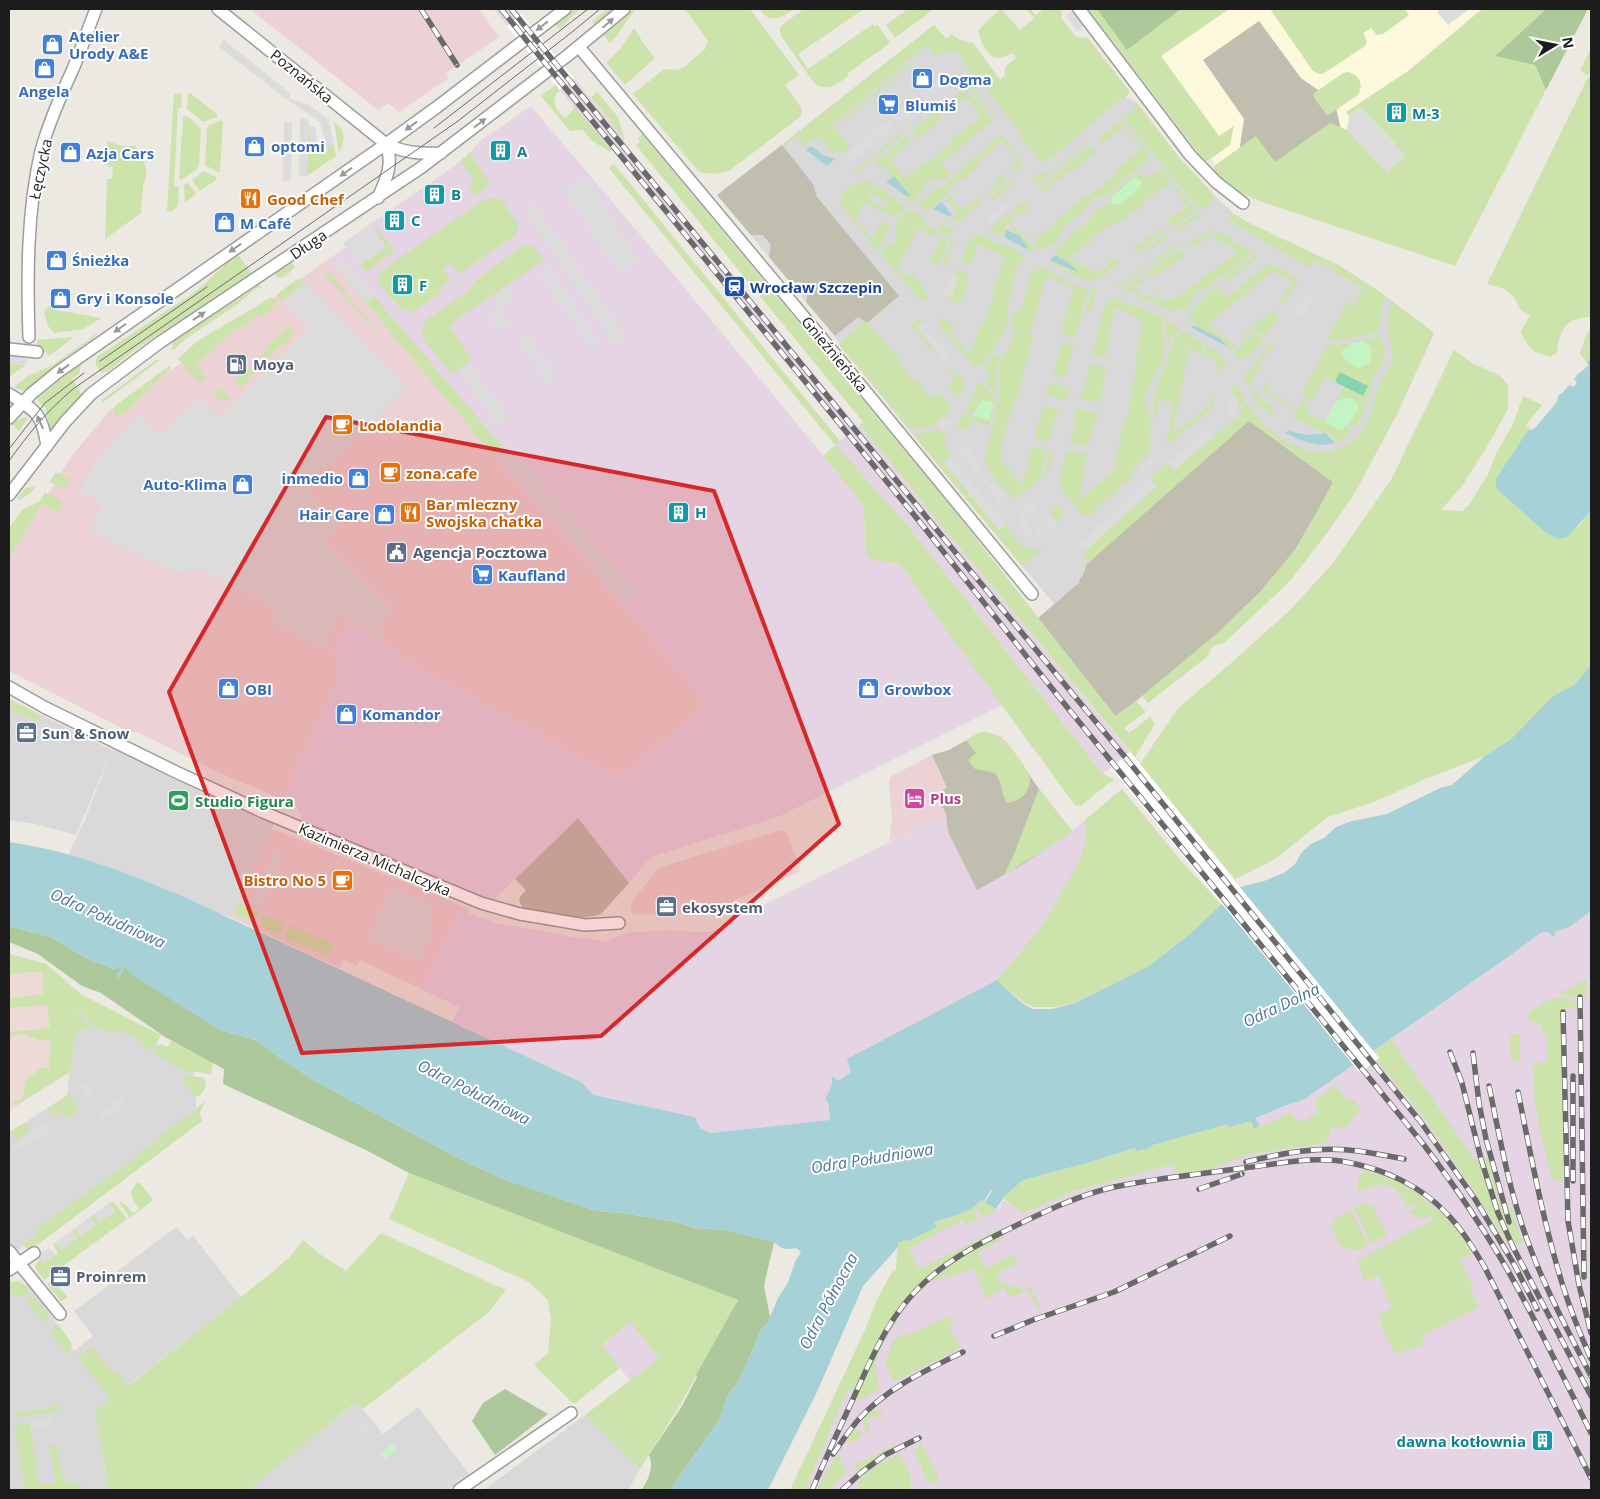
<svg xmlns="http://www.w3.org/2000/svg" width="1600" height="1499" font-family="'Open Sans',sans-serif">
	<style>
		.residential { fill: #dad9d9 }
		.commercial { fill: #ecd2d4 }
		.industrial { fill: #e5d5e4 }
		.education { fill: #fcf8dc }
		.military { fill: #eddad6 }
		.construction { fill: #c0beaf }
		.grass { fill: #cde3ac }
		.forest { fill: #adc89a }
		.park { fill: #c4f4c2 }
		.pitch { fill: #86d5ae }
		.parking { fill: #dcdcdc }
		.water { fill: #a6d1d7 }
		.pier { fill: #fff }
		.lines { fill: none; stroke-linecap: round; stroke-linejoin: round }
		.stream { stroke: #a6d1d7; stroke-width: 4 }
		.minor-casing { stroke: #9d9d9d; stroke-width: 14 }
		.minor { stroke: #fff; stroke-width: 11 }
		.tram { stroke: #6a6a6a; stroke-width: 1 }
		.rail-casing { stroke: #6a6a6a; stroke-width: 5.5 }
		.rail { stroke: #fff; stroke-width: 4; stroke-dasharray: 11; stroke-linecap: butt }
		.oneway { fill: #999 }
		.marked { fill: #d62828; fill-opacity: 0.2; stroke: #d62828; stroke-width: 4; stroke-linejoin: round }
		.labels { text-anchor: middle; dominant-baseline: central; stroke-width: 4; stroke-linejoin: round; paint-order: stroke }
		.shop-label { font-size: 15px; font-weight: bold; fill: #366cbe; stroke: #fff; text-anchor: start }
		.street-label { font-size: 15px; fill: #1c1c1c; stroke: #fff }
		.culture-label { font-size: 15px; font-weight: bold; fill: #0d838f; stroke: #fff; text-anchor: start }
		.food-label { font-size: 15px; font-weight: bold; fill: #c56008; stroke: #fff; text-anchor: start }
		.transit-label { font-size: 15px; font-weight: bold; fill: #164399; stroke: #fff; text-anchor: start }
		.service-label { font-size: 15px; font-weight: bold; fill: #4e5e75; stroke: #fff; text-anchor: start }
		.hotel-label { font-size: 15px; font-weight: bold; fill: #b23c85; stroke: #fff; text-anchor: start }
		.leisure-label { font-size: 15px; font-weight: bold; fill: #27864d; stroke: #fff; text-anchor: start }
		.water-label { font-size: 16px; font-style: italic; fill: #4b7894; stroke: #fff }
	</style>
	<rect width="100%" height="100%" fill="#ece8e2"/>
	<path class="residential" d="M934,25L1048,161L1124,96L1137,103L1176,154L1214,195L1234,214L1249,223L1340,266L1388,298L1434,333L1397,414L1353,496L1066,594L1054,604L923,447L840,346L835,336L717,195Z
		M9,699L112,750L76,835L35,824L9,820Z
		M113,748L176,780L274,824L240,898L228,916L218,913L157,885L68,855L84,822Z
		M79,993L193,1068L197,1117L9,1257V1133L67,1095Z
		M176,1227L188,1240L193,1236L241,1297L95,1411L109,1490H9V1289L31,1284L74,1351L93,1336L74,1311L109,1285L106,1280Z
		M357,1402L383,1434L418,1407L470,1475L449,1490H245Z
		M585,1415L640,1469L628,1490H484Z"/>
	<path class="commercial" d="M250,9H479L499,37L446,73L449,78L399,112L388,103L378,110Z
		M329,259L507,472L708,705L618,777L431,675L350,622L335,644L338,681L293,774L285,800L224,775L137,732L132,733L9,671V559L70,458L110,410L177,366Z
		M932,755L947,788L936,794L946,814L889,842L892,821L889,780L892,776Z
		M273,829L463,906L421,989L360,960L357,966L343,960L339,968L228,916L240,898L267,838Z
		M781,830L786,832L800,866L799,872L720,907L705,911L633,915L630,906L632,902L658,868Z"/>
	<path class="industrial" d="M494,9H517L521,14L507,26Z
		M574,78L625,140L623,142L857,427L860,425L945,530L1130,752L1103,774L909,527L835,445L846,436L612,150L560,90Z
		M531,106L659,257L864,505L865,551L869,556L871,560L900,564L1002,705L778,817L651,857L629,883L578,818L492,901L461,890L303,822L297,806L285,800L293,774L338,681L335,644L350,622L431,675L618,777L708,705L507,472L329,259L346,247L343,243L453,167L468,155L480,141Z
		M1122,789L1149,966L1076,1002L1054,1007H1033L1022,1001L997,980L838,1081L832,1077V1084L825,1100L828,1101L830,1120L711,1133L700,1128L695,1117L594,1095L581,1082L481,1036L480,1034L452,1021L459,1007L421,989L463,906L470,909L468,914L494,922L500,925L502,924L577,938L600,940L602,943L630,932L667,931L710,932L725,928L731,921L946,814L1065,837Z
		M1591,911V1490H805L896,1278L898,1243L982,1199L997,1210L1004,1200L1023,1214L1074,1191L1231,1149L1222,1119L1303,1095L1352,1066L1508,957L1542,932H1554L1559,930Z
		M630,1322L659,1358L630,1381L602,1345Z"/>
	<path class="education" d="M1097,9H1588L1455,266L1262,202L1229,182Z"/>
	<path class="military" d="M9,954L46,964L79,992L70,1072L9,1111Z"/>
	<path class="construction" d="M1259,21L1301,78L1328,97L1336,108L1342,134L1262,202L1239,153L1244,119L1203,60Z
		M782,145L813,184L817,197L899,296L867,323L858,317L835,336L806,302L808,290L801,282H790L769,257L771,245L763,235H751L717,195Z
		M1243,411L1267,434L1333,482L1317,512L1295,550L1261,591L1220,631L1174,671L1116,717L1038,618L1080,582L1079,580L1083,575L1087,564L1233,434Z
		M985,732L1001,737L1007,743L1039,789L1072,831L1025,863L977,890L948,832L946,814L936,794L947,788L932,755L949,750L979,733Z
		M578,818L629,883L601,914L595,916L576,918L523,908L520,903L519,898L526,890L515,879Z"/>
	<path class="grass" d="M575,9H580L559,29L555,24Z
		M608,9H614L595,25L592,21Z
		M634,9H636C626,20 621,33 610,43L604,35Z
		M685,9H750L799,75L785,85L802,109V113L800,117L729,171C720,174 707,175 698,171L633,94L664,69L675,70L683,68L705,49L708,41Z
		M759,9H794C780,18 771,25 759,9Z
		M804,9H864L798,54L808,69L873,24L875,27L878,25L890,43L848,73V76C836,85 828,92 814,83L781,36L780,28L782,25Z
		M908,9H934L895,38L886,25Z
		M1001,9L1020,30L1034,18L1026,9H1030L1036,15L1044,9H1062L1061,18L1076,37L1088,38L1130,92L1125,98L1123,97L1048,161H1041L1037,158L1009,118L967,67L964,65L966,63L955,50L945,51L936,57L927,45L832,124L850,147L840,155L836,150L832,153L818,136L803,147L797,136L783,146L782,145L934,25L946,39L952,34L958,39L973,43L1000,80L1005,76L1004,73L1006,66L1016,58L1013,53C1008,55 1002,58 997,58C987,57 980,40 978,31L989,19Z
		M1088,9H1098L1127,49L1181,9H1229L1161,56L1219,136L1234,126L1230,145L1209,160L1206,161L1203,159Z
		M1270,9H1405L1409,15L1383,34L1377,35L1371,28L1363,33L1367,41L1365,46L1323,74H1319L1313,71Z
		M1482,9H1546L1496,55L1535,65L1546,90L1455,266L1262,202L1235,190L1214,172V166L1256,136L1275,162L1330,123L1347,130L1387,172L1405,155L1361,107L1349,116L1346,112L1408,71Z
		M634,28L644,44L655,58L625,85L607,64V62L621,48Z
		M1591,49V72L1587,75L1580,70Z
		M909,64L911,66L840,124L839,122Z
		M1348,72C1360,75 1364,85 1358,95L1330,114L1327,115L1314,98L1313,94L1343,73Z
		M1588,77L1591,78V317C1566,316 1559,331 1557,353L1550,357C1533,352 1527,348 1521,331L1530,316L1520,309L1514,297L1504,289L1487,284Z
		M556,85L560,90C549,100 556,110 565,118L574,109L572,104L612,150L610,152L591,140L583,130L570,131L541,96Z
		M960,86H968L975,90L994,113L995,117L971,90L962,89Z
		M597,92L618,117L625,140L591,97Z
		M960,92L969,93L993,120L941,164L950,174L946,179L928,180L913,203L894,188L900,192L893,176L892,177L883,165L880,167L875,162L906,137L910,142L890,159L905,178L925,162L927,164L953,142L952,140L981,116L965,97L948,111L944,106Z
		M174,93L182,94L181,108H178L174,186L179,187L178,206L171,212L167,211Z
		M190,93L217,114V117L203,122L187,109L188,94Z
		M1137,103L1176,154L1214,195L1211,203L1202,209H1199L1124,118L1134,110V105Z
		M937,111L942,116L936,121L937,123L918,139L912,131Z
		M186,116L190,118L201,129L199,165L196,170L181,180L179,178L183,117Z
		M308,119L311,152L317,150L320,154L328,151L326,145H334L336,156L307,176Z
		M221,120L223,123L220,171L218,172L205,165L207,128L209,125Z
		M1122,120L1149,153L1147,155L1150,158L1104,197H1094L1082,214L1066,224L1053,245L1039,249L1036,245L1035,240L1056,223L1055,221L1088,194L1090,195L1116,174L1114,172L1142,149L1124,126L1103,143L1099,139Z
		M334,122C346,129 345,142 339,153Z
		M902,132L904,134L855,174H851Z
		M642,134L954,510L1115,716L1136,701L1146,712L1124,728L1129,733L1150,717L1155,724L1135,757L945,530L860,425L863,422L636,145L640,142L638,138Z
		M998,136H1004L1023,165L1015,172L1010,167L1018,160L1002,141L979,162L980,165L963,180L961,179L946,192L963,210L977,198L981,202L960,222L951,220L958,212L944,196L927,211L917,205L935,190L945,185Z
		M107,141L122,146H135C143,159 151,170 143,185L141,213L105,239L107,179H112L113,167L107,166Z
		M1088,141L1089,142L1037,185L1032,178C1039,173 1046,173 1054,169Z
		M1091,145L1096,152L1071,172L1070,171L1043,192L1040,188Z
		M470,152L490,183L489,186L477,194L472,193L467,186L474,181L461,161Z
		M614,164L840,441L836,445L909,527L1103,774L1114,779L1083,804L1080,806L1075,805L944,627L900,564L871,560L865,551L864,505L823,456L835,445L609,168Z
		M1161,168L1196,210L1173,227L1168,220L1187,207L1170,183L1142,202L1144,205L1117,224L1115,222L1090,239L1091,242L1068,258L1098,273L1109,265L1107,263L1115,258L1119,264L1094,281L1081,279L1049,261L1050,260L1080,273L1069,263L1055,255L1056,251L1073,232L1086,225L1095,211L1110,203V196L1132,177L1143,173L1148,178Z
		M204,171L216,177L217,179L200,191L192,180Z
		M1003,173L1008,179L989,196L986,193L997,183L996,180Z
		M864,181L875,183L868,199L885,208L891,195L906,208L894,217L863,202L856,218L873,239L881,222L890,226L878,251L840,203C842,189 851,185 864,181Z
		M1010,181L1013,184L993,201L991,198Z
		M188,183L196,194L185,203L184,185Z
		M877,185L889,194L886,201L872,195Z
		M493,198H498L503,201L518,224L517,231L513,237L459,274L451,263L443,269L451,280L445,284L437,296L412,312L401,309L380,285L378,278L382,270L483,200Z
		M1023,200L1029,207L1017,217L1012,211Z
		M910,210L925,218L922,224L938,230L941,224L954,228L951,236L938,231L936,236L917,228L909,248H907L898,268L906,277L912,272L928,295V299L924,301L918,298L880,253L895,241L897,219Z
		M1009,213L1014,220L1003,228L1007,230L1004,237L989,231Z
		M1198,213L1200,216L1176,232L1174,229Z
		M1234,214L1249,223L1340,266L1385,295L1381,313L1380,332C1372,334 1364,334 1356,337C1345,339 1338,343 1327,339L1347,302L1357,306L1359,302L1356,300L1363,288L1315,260L1310,268L1225,218Z
		M1013,226L1019,233L1021,232L1036,250L1030,252L1026,249L1028,247L1020,236L1013,233L1014,231L1011,227Z
		M1162,228L1164,233L1136,252L1133,248Z
		M378,229L395,251L366,272L360,265L386,247L376,231Z
		M1213,229H1214L1210,236L1191,248L1188,244Z
		M1217,231L1252,252L1244,261L1214,281L1211,285L1197,292L1186,309L1169,312L1168,311L1171,310L1160,305L1159,307L1156,306L1155,303L1147,299L1143,302L1139,299L1146,295L1158,300L1159,298L1153,290L1155,288L1165,303L1173,297L1175,299L1202,280L1201,278L1239,252L1214,238Z
		M977,233L989,240L1010,247L1025,257L1016,269L1007,311L1009,323L988,358L975,368L940,326L938,318L953,323L951,332L970,355L981,324H984L995,293L993,291L1005,257L978,244L971,265L961,261L968,243Z
		M1166,235L1168,238L1143,255L1141,253Z
		M941,236L949,239L939,265L931,262L928,259L934,254Z
		M952,240L955,241L945,268L942,267Z
		M1177,244L1179,247L1151,266L1149,264Z
		M528,245L534,247L544,260L449,325L472,359L452,374L424,340L422,328L426,320L468,291L476,280L518,249L523,246Z
		M1181,249L1185,255L1158,274L1156,272L1147,278L1145,274Z
		M1255,253L1257,255L1254,261L1228,282L1225,276L1245,263Z
		M238,254L252,274L139,347L108,371L101,373C97,366 93,363 98,356L192,294C209,282 221,266 238,254Z
		M292,263L295,267L286,276L281,278H278L274,273Z
		M1269,263L1297,279L1298,283L1283,304L1279,301L1293,282L1273,271L1207,325L1232,343L1235,346L1232,351L1221,339L1196,326L1197,324L1192,321L1191,327L1190,312L1217,285L1227,298Z
		M335,266L366,302L374,296L502,446L493,455Z
		M1042,266L1074,285L1088,289L1076,337L1061,333L1073,288L1046,276L1030,335L1033,336L1017,399H1014L999,458L1022,486L1032,447L1047,451L1040,479L1013,500L984,463L1000,394V364L1014,338L1012,316L1022,308L1031,273Z
		M1146,266L1147,268L1118,289L1115,287Z
		M958,269L968,273L965,281L968,282L960,304L945,298L944,295L950,297L958,276L955,275Z
		M328,271L389,345L324,274Z
		M1142,276L1145,280L1132,288L1142,293L1136,298L1135,294L1126,290L1123,292L1121,291Z
		M299,278L305,283L282,301L276,295Z
		M259,284L261,287L254,290L238,304L187,338L172,351L173,343L177,338L243,296Z
		M1091,289L1097,290L1090,313L1086,312Z
		M1115,296L1123,302L1166,318L1162,324L1165,347L1161,364L1144,395L1151,422L1149,454L1134,468L1133,475L1090,516H1085C1078,508 1061,492 1060,483C1059,473 1065,460 1067,451L1087,454L1079,500L1114,471L1124,418H1127L1137,364L1135,363L1143,320L1115,307L1105,358L1092,356L1105,305Z
		M272,297L278,303L263,317L259,313L243,327L236,328L196,366L206,377L204,380L198,381L178,359L195,343L216,330Z
		M1391,300L1434,333L1397,414L1353,496L1330,529L1290,581L1224,643C1215,644 1210,647 1208,656L1148,703L1142,696L1220,631L1261,591L1295,550L1317,512L1333,482L1249,421L1087,564L1083,553L1156,486L1150,479L1167,463L1173,470L1233,421L1237,422L1240,410L1247,403C1255,413 1262,424 1272,432C1301,456 1342,462 1365,427C1373,413 1373,398 1379,384C1383,376 1390,369 1392,360C1394,350 1389,341 1388,330C1387,320 1389,310 1391,300Z
		M50,305L57,310L101,318L83,329L55,333C47,329 46,319 44,311Z
		M1273,310L1280,316L1266,335L1253,332L1243,339L1241,336Z
		M919,319L922,323L917,327L936,351L933,353L911,325Z
		M1169,320L1181,329L1171,336L1169,344L1165,325Z
		M866,321L900,359L898,361L912,379L914,377L932,399L940,393L953,409L948,408L945,415L949,417L948,420L942,416L937,425L915,430L909,427L840,346L841,342Z
		M289,327L294,331C293,339 283,344 277,349L241,388L234,381C245,375 255,363 264,353C269,346 281,329 289,327Z
		M1591,327V359L1587,362L1580,354L1585,338Z
		M1183,331L1204,343L1202,354L1189,348L1173,434L1209,405L1210,396L1215,397L1213,407L1209,411L1167,445L1166,444L1173,403L1159,400L1155,421H1154V396L1158,384L1174,338Z
		M96,334L97,335L60,362L29,388L23,391L14,387L28,376L53,365Z
		M1254,335L1264,338C1257,347 1246,368 1234,354L1237,348Z
		M74,337L49,356L44,351L37,349V340Z
		M1374,337H1381L1385,351L1383,363L1374,377L1366,406L1359,422L1354,429L1349,422L1358,411L1353,399L1344,398L1336,402L1344,386L1363,396L1368,386L1340,372L1335,382L1325,377L1312,401L1301,395L1328,344C1344,345 1360,344 1374,337Z
		M1062,342L1074,345L1065,378L1053,375Z
		M1271,343L1274,345L1270,352L1267,351L1252,383L1253,384L1252,387L1246,380L1244,381L1243,378Z
		M1206,345L1221,355L1226,361L1221,373H1218L1219,366H1216L1217,361L1204,355Z
		M1454,350L1472,363L1499,375L1508,385V409L1485,450L1462,486L1441,510L1462,511L1469,505L1488,474L1496,454L1513,424L1523,396L1542,405L1526,425L1530,429L1495,480L1498,489L1545,532L1558,539L1579,526L1591,511V665L1574,685L1553,696L1511,739L1485,756L1425,779L1374,802L1328,817L1275,859L1235,879L1140,764L1178,708L1230,664L1289,611L1333,563L1391,480Z
		M993,354H1002C995,367 997,380 995,394L985,381L991,375L984,365L990,360Z
		M156,360H160L102,403V400Z
		M81,363L79,374L72,379L79,389L81,395L62,415L52,429L50,428L45,408L38,401V398Z
		M9,364L26,365L9,377Z
		M1090,364L1106,367L1100,402L1082,399L1079,395V393H1083Z
		M169,366L171,368L124,414L117,415L113,414L116,405Z
		M949,367L956,376L959,374L964,380V386L958,398L949,386L955,380L947,369Z
		M1267,382L1270,384L1266,390L1296,406L1294,408L1262,391Z
		M977,383L983,384L996,400L991,417H990L993,403L982,400L974,413L966,411L975,392Z
		M1049,383L1070,388L1067,398L1062,400L1045,395Z
		M1235,383L1246,400L1237,408L1239,397L1230,395Z
		M217,387L230,399L228,400H219L215,394Z
		M1256,391L1260,393L1259,398L1275,406L1271,415L1265,408L1259,407L1253,397Z
		M1302,401L1310,405L1306,412L1339,430L1346,425L1351,432L1342,440L1335,443L1332,440L1334,438L1331,435L1329,438L1324,433L1293,417Z
		M1043,406C1050,408 1062,408 1063,416L1056,414L1049,442L1034,439Z
		M1079,409L1098,413L1096,423H1093L1088,446L1070,442L1076,420L1072,419L1075,411Z
		M964,414L991,420L990,425L970,420L968,430L956,429Z
		M25,417L28,418L19,431L12,424L17,420Z
		M938,430L946,434V445L950,456L944,462L999,530L1006,525C1013,542 1026,553 1045,548L1022,566L923,447L915,435Z
		M1050,452H1054L1049,471L1042,480Z
		M55,473H59L70,479L67,486L61,488L50,482Z
		M31,487H35L30,493L20,500L17,498L26,488Z
		M45,492L63,502L57,512L42,504L9,559V528L22,510L40,501Z
		M1059,505C1065,512 1063,517 1057,523L1051,516L1052,510Z
		M9,699L40,715L36,722L9,708Z
		M985,732C991,733 996,734 1000,737C1008,742 1030,771 1030,779C1030,793 1019,802 1007,803L1003,795L1001,784L995,773L975,769L968,760L976,753L966,740L979,733Z
		M1039,789L1072,831L1065,837L1004,875L1012,859Z
		M1122,789L1182,862L1222,905L1190,934L1149,966L1076,1002L1054,1007H1033L1022,1001L997,980L1043,925L1080,860L1086,840L1085,820Z
		M238,903L258,911L254,923L234,914Z
		M263,914L285,923L280,935L258,925Z
		M290,925L334,944L328,957L284,937Z
		M9,954L46,964L79,993L161,1035L160,1037L152,1050L148,1051C144,1042 128,1031 116,1031C109,1030 103,1032 97,1028C89,1023 85,1014 77,1008V1012L84,1019L83,1020L86,1024H88L95,1030L82,1029L74,1037L70,1072L16,1105L13,1101L15,1099L17,1102L22,1099L27,1078L42,1068H49L51,1041L40,1040L24,1034L9,1036V1032L50,1028L47,1005L9,1008V998L44,994L42,971L9,974Z
		M1587,979L1586,996L1572,997L1561,995L1560,993Z
		M1561,997L1572,1000V1002L1579,1001L1578,1008L1562,1009L1565,1097L1563,1181L1553,1180C1545,1153 1538,1125 1534,1097C1533,1085 1535,1075 1532,1063L1548,1062V1034H1542V1026L1537,1024V1021H1527L1529,1012L1552,998Z
		M1520,1034V1060L1512,1062L1509,1035Z
		M1391,1039L1475,1160L1488,1158L1500,1205L1509,1203L1523,1243L1510,1248L1479,1199L1424,1118L1376,1060L1379,1058L1374,1051Z
		M171,1041L213,1062L211,1074C205,1075 200,1071 193,1072V1071L187,1070V1072C173,1068 171,1058 156,1056L154,1054L160,1044L168,1047Z
		M185,1075L204,1078C208,1085 205,1091 199,1096L194,1097L183,1080Z
		M1336,1085L1347,1100L1352,1098L1361,1108L1345,1128L1336,1127L1332,1128L1326,1143L1251,1154L1212,1168L1181,1174L1180,1171L1176,1174L1172,1165L1074,1191L1023,1214L1003,1198L1023,1180L1087,1163L1136,1148L1148,1149L1153,1145L1228,1124L1230,1127L1251,1121L1255,1129L1291,1113L1298,1121H1303L1318,1112L1315,1100Z
		M68,1092L79,1109L67,1119L62,1112L54,1117L48,1109L68,1096Z
		M205,1101L200,1113L202,1121L29,1251L23,1244L37,1235L36,1229L138,1156V1154L144,1147L146,1149L161,1138L160,1136L185,1117L186,1119L196,1112L195,1110Z
		M25,1123L30,1130L16,1140L10,1132L22,1124Z
		M1363,1170C1373,1173 1385,1176 1395,1181C1431,1198 1452,1222 1474,1253L1460,1260L1474,1290L1471,1292L1479,1307L1478,1308L1421,1336L1425,1344L1399,1353L1394,1352L1384,1333L1379,1315L1392,1308L1378,1276L1364,1282L1357,1262L1360,1259L1434,1219L1432,1216C1423,1218 1413,1219 1408,1210H1410L1411,1212L1416,1209L1413,1204L1407,1208C1401,1194 1391,1180 1373,1186C1368,1188 1364,1191 1358,1191L1357,1190L1358,1180Z
		M409,1173L738,1300L680,1405L640,1469L585,1415L659,1358L630,1322L602,1345L620,1368L574,1404L534,1365L548,1353L551,1320L548,1300L529,1282L389,1219Z
		M139,1182L153,1200L130,1218L118,1201L126,1205L133,1213L139,1209C132,1198 126,1192 139,1182Z
		M982,1199L997,1210L983,1218L979,1210L975,1212L978,1220L966,1225L963,1220L909,1248L919,1269L999,1229L1004,1239L978,1252L986,1268L1014,1254L1017,1263L996,1275L1001,1284L1006,1280L1008,1287L1015,1284L1018,1288L1020,1286L1023,1290L1030,1287L1041,1308L1038,1309L1028,1290L1010,1298L1004,1288L990,1295V1297L986,1299L974,1269L968,1270L957,1276L956,1274L947,1279L944,1274L942,1275L943,1277L935,1281L933,1279L905,1307L887,1336L876,1362V1371L879,1389L859,1401L857,1397L848,1389L805,1490H790L864,1332L877,1300L892,1272L896,1270L898,1243L905,1239L908,1241L936,1227L933,1224C949,1216 970,1214 982,1199Z
		M112,1202H114L127,1219L44,1280L35,1268V1266L40,1259L44,1263L58,1253L53,1245L56,1242L62,1249L77,1238L71,1231L75,1228L81,1236L95,1225L90,1217L94,1214L99,1222L115,1211L109,1203Z
		M1366,1202L1368,1206L1372,1204L1387,1235L1371,1244L1354,1208Z
		M1351,1210L1368,1245L1357,1251L1342,1247L1337,1242L1338,1240L1331,1227L1335,1219Z
		M381,1233L506,1290L489,1312L363,1409L356,1402L248,1490H109L95,1411L110,1399L78,1358L92,1347L114,1374L117,1372L128,1386L280,1266L284,1261L288,1259L303,1240L318,1253L346,1271Z
		M52,1280H53L68,1298L61,1301L47,1284Z
		M19,1281L25,1285L30,1292L24,1297L22,1295L9,1297V1282Z
		M33,1296L49,1316L44,1322L26,1301Z
		M949,1316L953,1324L949,1327L961,1348L897,1380H894L892,1379L886,1365V1359L893,1341L905,1332L909,1335Z
		M58,1324L72,1344L69,1351L66,1353L50,1331Z
		M56,1403L58,1412L17,1417L16,1413L51,1408V1404Z
		M873,1410L881,1411L884,1414L876,1418L875,1416L867,1419L870,1428L869,1429L871,1435L869,1436L863,1425V1419Z
		M51,1418L53,1427L31,1431L39,1485L56,1483L49,1446L56,1445L62,1476L68,1484L81,1483L82,1490H25L14,1425Z
		M853,1430H859L862,1436L846,1444L847,1438Z
		M921,1442L939,1478L934,1483L929,1484L915,1453V1450Z
		M896,1444L897,1445L858,1473L854,1465Z
		M838,1453L845,1470L846,1476L844,1475L829,1490H816Z
		M898,1454H900C905,1465 916,1479 909,1490H856L860,1486L857,1483L872,1468Z"/>
	<path class="forest" d="M1097,9H1181L1127,50Z
		M1546,9H1588L1546,90L1535,65L1495,56Z
		M9,926L51,937L90,960L114,969L124,966L135,976L220,1030L256,1040L276,1055L315,1081L462,1160L506,1180L596,1211L622,1213L672,1221L696,1228L726,1230L774,1242L764,1286L770,1317L767,1324L762,1328L739,1381L728,1395L719,1420L670,1490H641C649,1479 654,1468 649,1455L682,1406L697,1377L696,1375L738,1300L409,1173L366,1150L223,1084L224,1069L165,1037L101,993L82,986L38,954L9,942Z
		M505,1389L548,1414L495,1455L472,1421L483,1403Z"/>
	<path class="park" d="M1135,177L1142,181L1139,189L1120,204L1111,205L1112,197Z
		M1363,341L1370,345L1372,352L1370,363L1360,368C1352,366 1342,360 1341,352L1352,343Z
		M1344,398C1372,398 1352,424 1339,430L1325,422L1336,402Z
		M982,400L994,403L989,420L973,416Z
		M393,1444L397,1450L385,1459L380,1453Z"/>
	<path class="pitch" d="M1340,372L1368,386L1363,396L1335,382Z"/>
	<path class="parking" d="M1441,9H1469L1448,25L1437,12Z
		M1073,10L1084,25L1077,31L1066,16Z
		M224,40L289,92L290,99L308,104L329,120L334,145H326L320,122L285,98L219,47Z
		M948,71L954,77L926,101L920,94Z
		M917,96L923,103L898,124L892,116Z
		M1361,107L1405,155L1387,172L1347,130L1349,116Z
		M300,118L308,119L307,176H299Z
		M889,119L895,126L851,162L845,155Z
		M284,122L292,123L291,181H283Z
		M315,126L318,150L311,153L309,127Z
		M584,177L639,260L619,274L564,191Z
		M1014,195L1016,202L991,225L984,222Z
		M535,204L627,338L616,345L525,211Z
		M368,226L384,248L360,265L345,243Z
		M342,259L374,296L366,302L335,266Z
		M548,266L598,341L590,347L538,272Z
		M952,274L959,277L951,297L944,294Z
		M306,283L407,386L305,488L341,524L325,541L393,610L377,628L386,635L383,641L340,615L323,647L277,624L266,602L205,570L174,572L89,531L103,503L80,492L94,464L138,414L160,435L198,396L219,419L309,328L282,301Z
		M506,286L515,299L500,309L510,324L498,332L488,317L500,309L491,297Z
		M1309,292L1316,297L1301,319L1293,314Z
		M922,323L950,357L945,362L916,327Z
		M527,336L556,376L547,382L519,342Z
		M9,354L27,356L26,365L9,364Z
		M468,362L508,418L497,425L458,370Z
		M1230,395L1239,397L1235,415L1226,413Z
		M941,416L950,421L946,429L937,425Z
		M1210,428L1216,436L1173,470L1167,463Z
		M507,442L637,593L625,604L495,453Z
		M966,445L981,464L977,466L990,483L994,481L1006,497L999,502L959,450Z
		M1154,454L1157,457L1141,473L1138,469Z
		M950,456L1006,525L999,530L943,462Z
		M1150,479L1157,486L1085,551L1079,544Z
		M1032,501L1039,509L1024,521L1033,531L1051,516L1057,523L1039,538L1033,531L1026,537L1017,526L1024,521L1018,513Z
		M275,852L283,855L260,908L252,904Z
		M391,887L433,905L430,913L434,926L420,961L369,939Z
		M88,1083L95,1094L87,1099L80,1088Z
		M121,1097L126,1104L103,1121L99,1114Z
		M45,1123L51,1130L31,1145L28,1142L9,1156V1150Z
		M109,1203L115,1211L99,1222L94,1214Z
		M90,1217L96,1225L80,1236L75,1228Z
		M71,1231L77,1238L62,1250L56,1242Z
		M49,1248L55,1255L43,1264L38,1256Z
		M51,1418L53,1427L31,1431L29,1422Z
		M362,1418L373,1433L366,1438L355,1423Z
		M459,1475L463,1479L448,1490H443L442,1488Z"/>
	<path class="water" d="M811,146L823,155L835,159L827,166L806,150Z
		M894,176L910,195L908,197L886,182Z
		M941,202L952,214L950,217L933,209Z
		M1007,230L1020,236L1028,247L1026,249L1004,237Z
		M1055,255L1069,263L1080,273L1050,260Z
		M1192,325L1195,327L1196,326L1221,339L1228,347L1192,328Z
		M1591,359V511L1567,537L1558,539L1545,532L1497,489L1495,480L1525,435L1530,429L1532,430L1535,428L1557,402L1558,396C1564,393 1565,388 1570,385L1574,387L1577,382L1574,380L1577,375L1588,366L1587,362Z
		M1288,430C1301,435 1311,436 1325,433L1335,443C1318,448 1301,441 1286,433Z
		M1591,665V911L1569,927L1554,932L1555,936L1553,937L1548,932H1542L1508,957L1306,1098L1296,1103L1294,1102L1255,1118L1260,1126L1254,1129L1251,1121L1229,1127L1228,1124L1153,1145L1148,1149L1136,1151L1135,1148L1087,1163L1023,1180L1004,1197L996,1209L985,1202L992,1191L991,1190L984,1201L981,1200C970,1214 949,1216 934,1223L937,1227L908,1241L905,1240L898,1243V1247L863,1286L817,1392L768,1490H670L719,1420L728,1395L739,1381L762,1328L767,1324L778,1298L788,1283L795,1262L801,1252L796,1248C786,1250 782,1250 774,1242L726,1230L696,1228L672,1221L622,1213L596,1211L506,1180L462,1160L315,1081L276,1055L256,1040L220,1030L134,976L124,966L114,969L90,960L51,937L9,926V842C68,850 125,872 180,895L581,1082L594,1095L695,1117L700,1128L711,1133L820,1121L830,1120L828,1101L825,1100L832,1084V1076L838,1081L851,1072L847,1059L997,980L1022,1003L1032,1009H1052L1075,1003L1149,966L1190,934L1240,887L1264,881L1284,873L1295,864L1302,852L1311,844L1324,838L1336,827L1352,821L1387,814L1440,788L1452,785L1485,756L1511,739L1553,696L1574,685Z"/>
	<path class="pier" d="M521,14L574,78L560,90L507,26Z
		M1130,752L1379,1058L1360,1073L1111,768Z"/>
	<g class="lines">
		<path class="stream" d="M118,976L124,966"/>
		<defs>
			<path id="minor" d="M218,9L386,144C405,153 421,154 441,153
				M1079,9L1190,155L1216,182L1243,203
				M579,47L829,347L1032,594
				M378,198C386,180 394,163 386,144
				M29,337C27,276 27,211 41,151C48,124 61,95 73,69C81,50 88,29 96,9
				M9,349L37,352
				M9,394C36,411 42,413 47,446
				M9,418L31,394L58,372L386,144L437,107L565,9
				M9,495L65,422L91,394L159,343L422,167L567,56L624,9
				M9,687L44,707L176,772L263,812L481,903L520,914L585,925L619,923
				M9,1251L60,1314
				M9,1270L34,1253
				M459,1490L571,1413"/>
		</defs>
		<use href="#minor" class="minor-casing"/>
		<use href="#minor" class="minor"/>
		<path class="tram" d="M434,128L588,9
			M100,361L207,287
			M9,449L45,403L84,373
			M9,461C29,433 46,412 73,389L458,121L572,32L600,9"/>
		<defs>
			<path id="rail" d="M421,9L457,65
				M501,9L919,521L1058,696L1424,1145C1454,1185 1482,1226 1507,1269C1537,1322 1564,1378 1591,1433
				M511,9L964,563L1125,757L1420,1121L1475,1199L1515,1266L1537,1309
				M1580,997L1584,1277
				M1563,1012L1568,1221L1579,1285L1591,1333
				M1450,1052L1462,1083L1481,1159L1498,1213L1513,1247L1591,1396
				M1473,1053L1479,1103L1486,1139L1509,1222
				M1489,1086C1499,1134 1508,1184 1524,1231C1541,1281 1567,1329 1591,1376
				M1518,1092C1531,1156 1543,1221 1562,1283C1570,1309 1580,1334 1591,1359
				M1246,1162C1282,1153 1320,1146 1358,1151C1373,1153 1388,1156 1404,1159
				M1573,1181V1076
				M1199,1189L1242,1174
				M994,1336L1033,1320L1114,1292L1230,1236
				M833,1454C842,1442 849,1430 859,1419C887,1388 925,1371 963,1352
				M812,1490C825,1460 839,1429 853,1399C872,1357 890,1313 925,1282C951,1258 982,1242 1013,1227C1046,1211 1079,1195 1114,1187C1157,1178 1201,1174 1244,1168C1279,1164 1316,1155 1351,1163C1386,1170 1422,1187 1446,1213C1462,1229 1473,1248 1484,1266L1591,1478
				M842,1490L862,1472L885,1455L919,1438"/>
		</defs>
		<use href="#rail" class="rail-casing"/>
		<use href="#rail" class="rail"/>
	</g>
	<defs><path id="oneway-solid" d="M-6-.8H1V-3.2L6.5 0L1 3.2V.8H-6Z" transform="scale(1.25)"/></defs>
	<g class="oneway">
		<use href="#oneway-solid" transform="translate(608 23) rotate(-41)"/>
		<use href="#oneway-solid" transform="translate(542 26) rotate(142)"/>
		<use href="#oneway-solid" transform="translate(480 123) rotate(-37)"/>
		<use href="#oneway-solid" transform="translate(411 126) rotate(144)"/>
		<use href="#oneway-solid" transform="translate(346 172) rotate(145)"/>
		<use href="#oneway-solid" transform="translate(235 248) rotate(145)"/>
		<use href="#oneway-solid" transform="translate(199 316) rotate(-34)"/>
		<use href="#oneway-solid" transform="translate(120 328) rotate(145)"/>
		<use href="#oneway-solid" transform="translate(63 369) rotate(144)"/>
		<use href="#oneway-solid" transform="translate(40 422) rotate(-115)"/>
	</g>
	<path class="marked" d="M326,417L714,491L839,824L601,1036L302,1053L169,692Z"/>
	<defs>
		<symbol id="shop-square" viewBox="-11 -11 22 22"><rect x="-9" y="-9" width="18" height="18" rx="4" fill="#3f7fe0" stroke="#fff"/><path d="M-5-2.5h2.3a2.7 3.5 0 0 1 5.4 0H5L5.5 6h-11ZM-1.5-2.5h3a1.5 2.3 0 0 0-3 0Z" fill="#fff"/></symbol>
		<symbol id="supermarket-square" viewBox="-11 -11 22 22"><rect x="-9" y="-9" width="18" height="18" rx="4" fill="#3f7fe0" stroke="#fff"/><path d="M-6-5.5h2.5l.6 2H6L4.5 2H-2.5L-4.4-4H-6ZM-1.5 3.2a1.3 1.3 0 1 0 .1 0ZM3 3.2a1.3 1.3 0 1 0 .1 0Z" fill="#fff"/></symbol>
		<symbol id="building-square" viewBox="-11 -11 22 22"><rect x="-9" y="-9" width="18" height="18" rx="4" fill="#0f9aa8" stroke="#fff"/><path d="M-4-6H4V6H1V3H-1V6H-4ZM-2.5-4.3h1.7v1.8h-1.7ZM.8-4.3h1.7v1.8H.8ZM-2.5-1h1.7V.8h-1.7ZM.8-1h1.7V.8H.8Z" fill="#fff"/></symbol>
		<symbol id="restaurant-square" viewBox="-11 -11 22 22"><rect x="-9" y="-9" width="18" height="18" rx="4" fill="#e8710a" stroke="#fff"/><path d="M-5-6h1v4h1v-4h1v4h1v-4h1v5L-1.5 .5V6h-2V.5L-5-1ZM5-6V6H3V1.5H1.5Q1.5-4 5-6Z" fill="#fff"/></symbol>
		<symbol id="station-square" viewBox="-11 -11 22 22"><rect x="-9" y="-9" width="18" height="18" rx="4" fill="#1a4fb4" stroke="#fff"/><path d="M-3-6H3Q5-6 5-4V2Q5 4 3 4L4.5 6H3L1.5 4h-3L-3 6H-4.5L-3 4Q-5 4-5 2V-4Q-5-6-3-6ZM-3.5-4v3h7v-3ZM-3.5 1v1.5H-2V1ZM2 1v1.5H3.5V1Z" fill="#fff"/></symbol>
		<symbol id="fuel-square" viewBox="-11 -11 22 22"><rect x="-9" y="-9" width="18" height="18" rx="4" fill="#5c6f8a" stroke="#fff"/><path d="M-5.5-6h7V0h2V4h1.3V-2.5L3-4.5l.8-.8L6-3V5H2.5V1h-1V6h-7ZM-4.2-4.7v3.2H.2V-4.7Z" fill="#fff"/></symbol>
		<symbol id="cafe-square" viewBox="-11 -11 22 22"><rect x="-9" y="-9" width="18" height="18" rx="4" fill="#e8710a" stroke="#fff"/><path d="M-5.5-4.5H6V0H3Q3 3.5 0 3.5H-2.5Q-5.5 3.5-5.5 0ZM3-3.2v2h1.7v-2ZM-6 4.5H4V6H-6Z" fill="#fff"/></symbol>
		<symbol id="civic-square" viewBox="-11 -11 22 22"><rect x="-9" y="-9" width="18" height="18" rx="4" fill="#5c6f8a" stroke="#fff"/><path d="M-.6-6.5H3V-4.5H.6V-3L4-1V1h2V6H-6V1h2V-1L-.6-3ZM-1.2 2.5V6h2.4V2.5Z" fill="#fff"/></symbol>
		<symbol id="office-square" viewBox="-11 -11 22 22"><rect x="-9" y="-9" width="18" height="18" rx="4" fill="#5c6f8a" stroke="#fff"/><path d="M-6-3h4V-5.5h4V-3h4V5H-6ZM-1-4.5V-3h2v-1.5ZM-6 0V1H6V0Z" fill="#fff"/></symbol>
		<symbol id="hotel-square" viewBox="-11 -11 22 22"><rect x="-9" y="-9" width="18" height="18" rx="4" fill="#d1479c" stroke="#fff"/><path d="M-6-4.5h1.5V1H6V5H4.5V3h-9V5H-6ZM-4 0a1.8 1.8 0 1 1 3.6 0ZM.5 0V-2.5h3Q6-2.5 6 0Z" fill="#fff"/></symbol>
		<symbol id="stadium-square" viewBox="-11 -11 22 22"><rect x="-9" y="-9" width="18" height="18" rx="4" fill="#2e9e5b" stroke="#fff"/><path d="M0-5a6.5 5 0 1 0 0 10a6.5 5 0 1 0 0-10ZM-3.5-1.8h7v3.6h-7Z" fill="#fff"/></symbol>
	</defs>
	<g fill-rule="evenodd">
		<use href="#shop-square" x="40" y="32" width="25" height="25"/>
		<use href="#shop-square" x="32" y="56" width="25" height="25"/>
		<use href="#shop-square" x="910" y="66" width="25" height="25"/>
		<use href="#supermarket-square" x="876" y="92" width="25" height="25"/>
		<use href="#building-square" x="1384" y="100" width="25" height="25"/>
		<use href="#shop-square" x="242" y="134" width="25" height="25"/>
		<use href="#building-square" x="488" y="138" width="25" height="25"/>
		<use href="#shop-square" x="58" y="140" width="25" height="25"/>
		<use href="#building-square" x="422" y="182" width="25" height="25"/>
		<use href="#restaurant-square" x="238" y="186" width="25" height="25"/>
		<use href="#building-square" x="382" y="208" width="25" height="25"/>
		<use href="#shop-square" x="212" y="210" width="25" height="25"/>
		<use href="#shop-square" x="44" y="248" width="25" height="25"/>
		<use href="#building-square" x="390" y="272" width="25" height="25"/>
		<use href="#station-square" x="722" y="274" width="25" height="25"/>
		<use href="#shop-square" x="48" y="286" width="25" height="25"/>
		<use href="#fuel-square" x="224" y="352" width="25" height="25"/>
		<use href="#cafe-square" x="330" y="412" width="25" height="25"/>
		<use href="#cafe-square" x="378" y="460" width="25" height="25"/>
		<use href="#shop-square" x="346" y="466" width="25" height="25"/>
		<use href="#shop-square" x="230" y="472" width="25" height="25"/>
		<use href="#building-square" x="666" y="500" width="25" height="25"/>
		<use href="#restaurant-square" x="398" y="500" width="25" height="25"/>
		<use href="#shop-square" x="372" y="502" width="25" height="25"/>
		<use href="#civic-square" x="384" y="540" width="25" height="25"/>
		<use href="#supermarket-square" x="470" y="562" width="25" height="25"/>
		<use href="#shop-square" x="216" y="676" width="25" height="25"/>
		<use href="#shop-square" x="856" y="676" width="25" height="25"/>
		<use href="#shop-square" x="334" y="702" width="25" height="25"/>
		<use href="#office-square" x="14" y="720" width="25" height="25"/>
		<use href="#hotel-square" x="902" y="786" width="25" height="25"/>
		<use href="#stadium-square" x="166" y="788" width="25" height="25"/>
		<use href="#cafe-square" x="330" y="868" width="25" height="25"/>
		<use href="#office-square" x="654" y="894" width="25" height="25"/>
		<use href="#office-square" x="48" y="1264" width="25" height="25"/>
		<use href="#building-square" x="1530" y="1428" width="25" height="25"/>
	</g>
	<g class="labels">
		<g class="shop-label">
			<text x="69" y="36">Atelier<tspan x="69" dy="17">Urody A&amp;E</tspan></text>
			<text x="939" y="79">Dogma</text>
			<text x="44" y="91" text-anchor="middle">Angela</text>
			<text x="905" y="105">Blumiś</text>
			<text x="271" y="146">optomi</text>
			<text x="86" y="153">Azja Cars</text>
			<text x="240" y="223">M Café</text>
			<text x="72" y="260">Śnieżka</text>
			<text x="76" y="298">Gry i Konsole</text>
			<text x="343" y="478" text-anchor="end">inmedio</text>
			<text x="227" y="484" text-anchor="end">Auto-Klima</text>
			<text x="369" y="514" text-anchor="end">Hair Care</text>
			<text x="498" y="575">Kaufland</text>
			<text x="245" y="689">OBI</text>
			<text x="884" y="689">Growbox</text>
			<text x="362" y="714">Komandor</text>
		</g>
		<g class="street-label">
			<text transform="translate(302 76) rotate(39)">Poznańska</text>
			<text transform="translate(40 169) rotate(-78)">Łęczycka</text>
			<text transform="translate(308 244) rotate(-34)">Długa</text>
			<text transform="translate(835 354) rotate(50)">Gnieźnieńska</text>
			<text transform="translate(375 859) rotate(23)">Kazimierza Michalczyka</text>
		</g>
		<g class="culture-label">
			<text x="1412" y="113">M-3</text>
			<text x="517" y="151">A</text>
			<text x="451" y="194">B</text>
			<text x="411" y="220">C</text>
			<text x="419" y="285">F</text>
			<text x="695" y="512">H</text>
			<text x="1526" y="1441" text-anchor="end">dawna kotłownia</text>
		</g>
		<g class="food-label">
			<text x="267" y="199">Good Chef</text>
			<text x="359" y="425">Lodolandia</text>
			<text x="406" y="473">zona.cafe</text>
			<text x="426" y="504">Bar mleczny<tspan x="426" dy="17">Swojska chatka</tspan></text>
			<text x="326" y="880" text-anchor="end">Bistro No 5</text>
		</g>
		<g class="transit-label">
			<text x="750" y="287">Wrocław Szczepin</text>
		</g>
		<g class="service-label">
			<text x="253" y="364">Moya</text>
			<text x="413" y="552">Agencja Pocztowa</text>
			<text x="42" y="733">Sun &amp; Snow</text>
			<text x="682" y="907">ekosystem</text>
			<text x="76" y="1276">Proinrem</text>
		</g>
		<g class="hotel-label">
			<text x="930" y="798">Plus</text>
		</g>
		<g class="leisure-label">
			<text x="195" y="801">Studio Figura</text>
		</g>
		<g class="water-label">
			<text transform="translate(108 918) rotate(24)">Odra Południowa</text>
			<text transform="translate(1281 1005) rotate(-25)">Odra Dolna</text>
			<text transform="translate(474 1092) rotate(27)">Odra Południowa</text>
			<text transform="translate(872 1158) rotate(-9)">Odra Południowa</text>
			<text transform="translate(828 1301) rotate(-62)">Odra Północna</text>
		</g>
	</g>
	<rect width="1600" height="1499" fill="none" stroke="#1c1c1c" stroke-width="20"/>
	<g transform="translate(1555 45) rotate(80)" stroke="#ffffff" stroke-width="4" paint-order="stroke">
	<path d="M0-4L9 19L0 12L-9 19Z" fill="#1c1c1c"/>
	<text y="-8" font-size="14" font-weight="bold" text-anchor="middle" fill="#1c1c1c">N</text>
	</g>
</svg>
